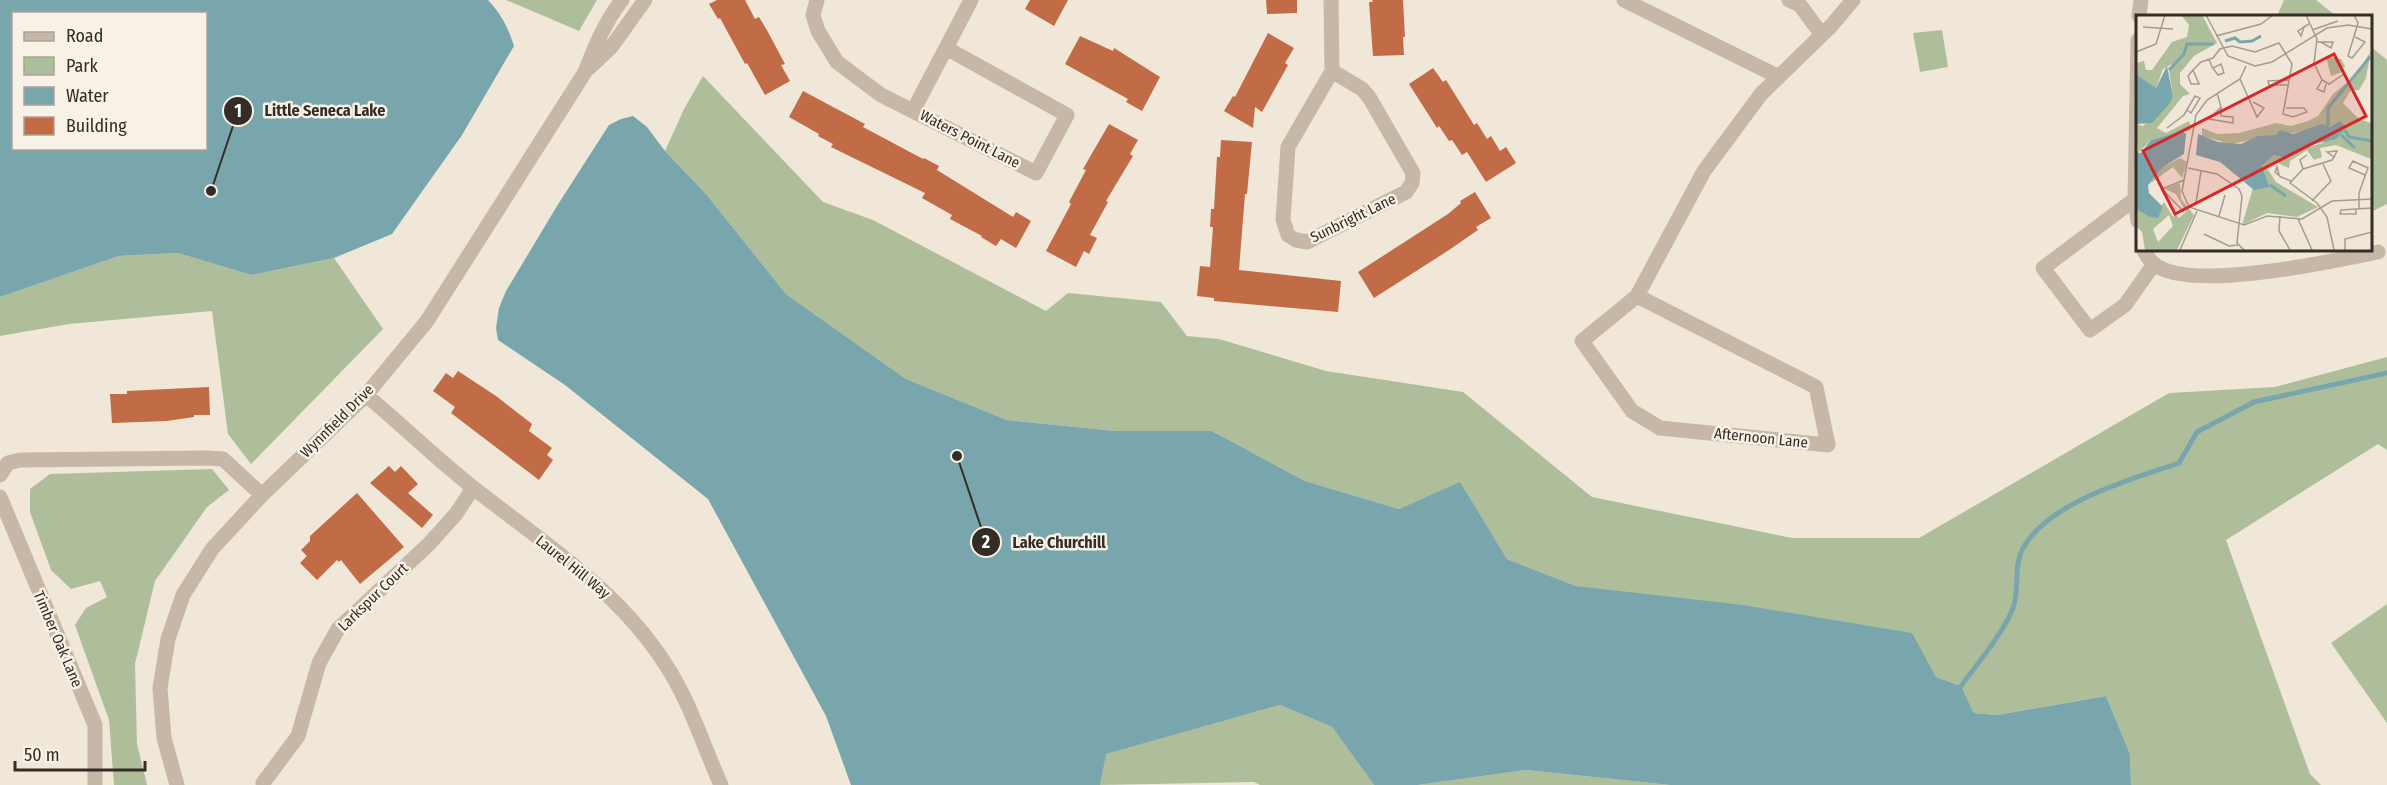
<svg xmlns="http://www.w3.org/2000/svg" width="2387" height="785" font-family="'Fira Sans Condensed',sans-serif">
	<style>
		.green { fill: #afbe9a }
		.water { fill: #79a6ac; fill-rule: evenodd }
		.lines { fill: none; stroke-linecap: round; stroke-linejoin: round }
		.stream { stroke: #79a6ac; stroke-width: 5 }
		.building { fill: #c16c46 }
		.minor { stroke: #c7b7a6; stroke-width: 15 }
		.labels { text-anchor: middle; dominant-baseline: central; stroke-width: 5; stroke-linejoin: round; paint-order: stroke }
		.street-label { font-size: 15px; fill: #342c26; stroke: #f8f1e5 }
		.inset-river { fill: none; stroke: #79a6ac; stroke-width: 3 }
		.inset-road { fill: none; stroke: #a59c91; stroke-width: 1.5 }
		.view { fill: #d62828; fill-opacity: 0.15; stroke: #d62828; stroke-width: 3 }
		.inset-edge { fill: none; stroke: #342c26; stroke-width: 3 }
		.leader { fill: none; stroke: #342c26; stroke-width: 2 }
		.callout-dot { fill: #342c26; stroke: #f8f1e5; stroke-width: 2 }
		.mark-label { font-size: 18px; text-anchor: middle; font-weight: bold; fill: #fff }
		.callout-label { font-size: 16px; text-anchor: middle; font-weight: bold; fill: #342c26; stroke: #f8f1e5; stroke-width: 5; stroke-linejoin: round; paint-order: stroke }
	</style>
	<rect width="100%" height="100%" fill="#f0e7d9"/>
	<path class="green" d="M506,0H597L579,31Z
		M2284,0H2316L2336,16H2277Z
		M1942,30L1948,67L1920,72L1913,33Z
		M2370,46L2387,60V204L2371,212Z
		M703,76L823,202L873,220L1046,311L1068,293L1161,302L1187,336L1219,339L1326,371L1463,392L1592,497L1792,538H1919L2169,393L2275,387L2387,357V450L2378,444L2226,540L2310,774L2321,785H2131L2130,754L2106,696L1997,715L1974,713L1961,686L1936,677L1911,633L1576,586L1507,559L1460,483L1399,509L1305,481L1212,431H1115L1007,420L906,379L786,294L706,194L665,151L684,109Z
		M178,253L251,275L334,258L383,329L251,464L228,434L212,311L69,324L0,336V297L119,256Z
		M212,469L229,490L207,507L155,581L135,664L137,744L147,785H114L109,720L75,625L86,608L107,597L100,581L71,589L51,570L30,512V489L50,474Z
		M2387,604V723L2331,643Z
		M1280,705L1332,727L1374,785H1260L1254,782L1100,785L1105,754Z
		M1526,770L1670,785H1418Z"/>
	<path class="water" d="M0,0H488C501,14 508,27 514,46L462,135L392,234L334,258L251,275L178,253L119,256L0,297ZM14,14H206V148H14Z
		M633,116L647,127L665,151L706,194L786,294L906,379L1007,420L1115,431H1212L1305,481L1399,509L1460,482L1507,559L1576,586L1743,605L1912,633L1936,677L1961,686L1974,713L1997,715L2106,696L2130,754L2131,785H1670L1526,770L1418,785H1374L1332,727L1280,705L1106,754L1100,785H851L826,716L708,499L565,385L498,340L496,328L499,308L506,291L557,206L609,125L621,119Z"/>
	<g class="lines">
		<path class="stream" d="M1961,686C1977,664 2006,630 2014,605C2019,588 2014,566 2022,550C2047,502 2130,480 2179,463L2197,432L2254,402L2387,373"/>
	</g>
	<path class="building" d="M717,0H745L755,19L759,17L768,32L785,64L781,65L790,81L765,95L747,63L745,64L720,18L718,19L709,4Z
		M1030,0H1068L1054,26L1025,9Z
		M1266,0H1297V13L1267,14Z
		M1372,0H1403L1405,37H1403L1404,55L1373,56L1369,2H1373Z
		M1268,33L1294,48L1285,63L1288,65L1262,112L1255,107L1253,128L1224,111L1233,96L1235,97Z
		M1080,36L1113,51L1114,48L1160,77L1142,111L1126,102L1128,99L1065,64Z
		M1433,68L1443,82L1446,80L1474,125L1477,123L1487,139L1491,136L1500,151L1506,147L1516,163L1486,182L1467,152L1462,155L1452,140L1449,141L1439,126L1437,128L1409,84Z
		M803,91L865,124L863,127L923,159L924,158L939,166L937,170L1013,217L1016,212L1031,221L1016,248L1001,239L996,246L981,237L982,236L950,219L952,215L922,198L925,193L831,147L833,144L818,136L819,134L789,117Z
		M1109,124L1138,140L1130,154L1133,156L1106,201L1108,202L1090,235L1097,238L1089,254L1084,251L1076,267L1046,251L1071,204L1069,202L1086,170L1083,169Z
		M1221,140L1252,142L1247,194H1245L1239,270L1341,281L1338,312L1214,301V298L1197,296L1200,266L1210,267L1213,227H1210L1211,209H1214L1217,157H1220Z
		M1475,192L1491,218L1476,227L1478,230L1449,250L1374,298L1358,272L1448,214L1461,203L1460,201Z
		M458,371L496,396L532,424L529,431L552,448L547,455L553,460L539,480L451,413L455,407L433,391L446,373L453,378Z
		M209,387L210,415H194V417L167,421L112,423L110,394H127V391Z
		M389,466L395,472L401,466L418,484L408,493L433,515L422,528L370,483Z
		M357,493L404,547L360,584L341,560L339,562L337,560L317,580L300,563L307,556L301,550L310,541V536Z"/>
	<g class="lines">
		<path class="minor" d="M817,0L813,15L818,31L837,62L881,95L1036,173L1067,115L946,48L971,0
			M1331,0L1332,71L1288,147L1283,220L1288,235L1296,240L1307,242L1406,192L1412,183L1413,173L1369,97L1362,89L1332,71
			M1624,0L1779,77
			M1789,0L1800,5L1822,35
			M2139,16L2141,0
			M2138,40L2135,199L2138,221
			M589,68L612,46L645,0
			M913,111L946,48
			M2135,199L2043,268L2090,330L2125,305L2154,264
			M2143,249C2146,253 2149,261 2154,264C2190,293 2333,261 2378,252
			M1637,296L1816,387L1828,445L1660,428L1632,411L1582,341L1637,296L1704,171L1761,94L1831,26L1853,0
			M366,395C403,426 438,460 476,490C544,543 619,591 666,665C690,702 703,745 721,785
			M0,475L8,463L20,460L207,458L223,459L262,495
			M0,497L95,725V785
			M263,783L298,736L319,663L338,629L429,544L456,514L473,488
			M177,785L164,738L160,688L168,639L183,595L212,549L262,495L366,395L427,321L585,72C595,46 605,22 622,0"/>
	</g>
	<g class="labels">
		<g class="street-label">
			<text transform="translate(970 139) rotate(27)">Waters Point Lane</text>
			<text transform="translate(1353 218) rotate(-26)">Sunbright Lane</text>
			<text transform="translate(337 421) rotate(-45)">Wynnfield Drive</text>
			<text transform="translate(1761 438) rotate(6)">Afternoon Lane</text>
			<text transform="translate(573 567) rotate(39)">Laurel Hill Way</text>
			<text transform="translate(373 597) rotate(-44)">Larkspur Court</text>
			<text transform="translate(58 639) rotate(67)">Timber Oak Lane</text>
		</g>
	</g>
	<g transform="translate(2136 15)">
		<rect width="236" height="236" fill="#f0e7d9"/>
		<path d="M45,0H66L81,28L58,41L44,58V69L54,79L47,81L21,113L30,118L53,106L55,115L15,125L2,138L0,109L7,111L37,81L33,55L38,48L27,54L20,73L0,59V48L8,46L10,55H16L36,27L51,22L53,10ZM235,36L230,63L223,75H215L207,88L223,104L235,108V144L200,130L184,133L186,142L178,145L171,135L154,146L153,153L139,147L131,153L140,167L182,192L161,202L131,198L106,210L117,173L134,172L126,151L138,140L150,143L161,135L187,128L204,106L194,112L150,119L143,115L140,120L95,129L66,121V113L81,119L103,118L140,108L155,111L172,106L182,101L197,79L219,61ZM190,42L205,44L209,51L204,58L195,61ZM44,143L51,147L46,163L37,152L12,170L27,152ZM44,168L45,184L58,200L41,235H9L6,217L0,211V194L19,200L28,187L37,202L40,199L43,203L50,197L40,179L29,174ZM33,200L37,211L22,227L17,214Z" fill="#afbe9a" fill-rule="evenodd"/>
		<path d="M31,51L37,81L34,88L16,108L0,109V59L20,73ZM204,106L210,113L200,124L174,130L149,143L138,140L126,151L134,172L118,175L84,147L60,140L62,119L82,127L105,129L122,121L140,120L143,115L157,119L186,109L194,112ZM46,116L50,119L48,139L27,152L12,170L13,178L27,192L22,203L14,202L0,194V137L5,138L15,125Z" fill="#79a6ac"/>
		<path class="inset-river" d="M89,26L99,23L104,27L116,26L125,21M33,55L48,39L51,29H78M192,111V93L234,42M209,115L213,122L236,126M205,120L219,133M134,170L150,181"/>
		<path class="inset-road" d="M70,0L92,41L119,51L136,47L191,13L212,10L236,14M170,0L181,24L178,48L186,65L193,69L208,59M218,0L222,8L212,41L216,43L229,27L219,22M7,12L37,14M168,12L165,21L162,16L168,12L173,9M176,15L202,6M80,21L125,9L137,0M181,27H197L195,33L185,27M0,37L20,29L29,0M73,44L76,52L82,60L88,58L85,49L77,53M110,51L104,64L71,85L60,100L46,176L53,192L108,210L131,201L166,204L196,186L236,184M57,55L63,69H55L52,61L57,55L65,47L77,43L84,34L96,31L119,37L143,28L156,49L147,99L157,102L171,97L168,93H150M104,64L121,102L128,93L117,87M186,65L181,74L188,77L190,69M152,70H133L132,66L154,65M81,78L85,92L73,104L97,108V102L85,101V92M31,113L48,100L59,81L64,83L55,98L51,95M52,153L81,159L103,174L106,181L101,228L108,235M167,154L164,145L171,140M143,160L141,152L139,157L145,162L155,166M176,186L195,166L187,149M60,188L65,156M223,193V178L232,153L217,146L213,153L229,160M220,194V199H204L205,195L236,193M48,197L26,174L48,165M83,201L89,180M144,201L143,216L154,235M162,204L176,235M68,219L93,231L102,230M44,235L61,196M198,235L191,202L181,188L154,168L167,154L196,145L198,142L201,136L191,137L198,142M209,235V224L236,217"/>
		<path class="view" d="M198,39L230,101L39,199L7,136Z"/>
		<rect width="236" height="236" class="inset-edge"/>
	</g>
	<path class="leader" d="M211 191L238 111M957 456L986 542"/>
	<g class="callout-dot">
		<circle cx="211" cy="191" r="6"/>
		<circle cx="957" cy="456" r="6"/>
		<circle cx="238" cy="111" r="15"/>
		<circle cx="986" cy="542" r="15"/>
	</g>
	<g class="mark-label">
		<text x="238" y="117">1</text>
		<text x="986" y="548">2</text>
	</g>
	<g class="callout-label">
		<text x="325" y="116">Little Seneca Lake</text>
		<text x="1059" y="548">Lake Churchill</text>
	</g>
	<rect x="12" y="12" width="195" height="138" fill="#f8f1e5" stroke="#aaa299" stroke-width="1.5"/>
	<rect x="24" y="32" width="30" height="9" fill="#c7b7a6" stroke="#aaa299" stroke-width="1.5"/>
	<text x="66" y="42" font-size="18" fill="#342c26">Road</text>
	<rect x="24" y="57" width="30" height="18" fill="#afbe9a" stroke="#aaa299" stroke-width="1.5"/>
	<text x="66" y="72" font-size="18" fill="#342c26">Park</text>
	<rect x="24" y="87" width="30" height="18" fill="#79a6ac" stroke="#aaa299" stroke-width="1.5"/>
	<text x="66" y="102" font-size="18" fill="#342c26">Water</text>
	<rect x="24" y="117" width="30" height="18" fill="#c16c46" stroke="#aaa299" stroke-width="1.5"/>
	<text x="66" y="132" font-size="18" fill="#342c26">Building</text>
	<path d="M15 761v9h130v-9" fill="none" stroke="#342c26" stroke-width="3"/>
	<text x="24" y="761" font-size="18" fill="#342c26" stroke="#f8f1e5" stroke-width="4.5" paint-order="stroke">50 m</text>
</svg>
